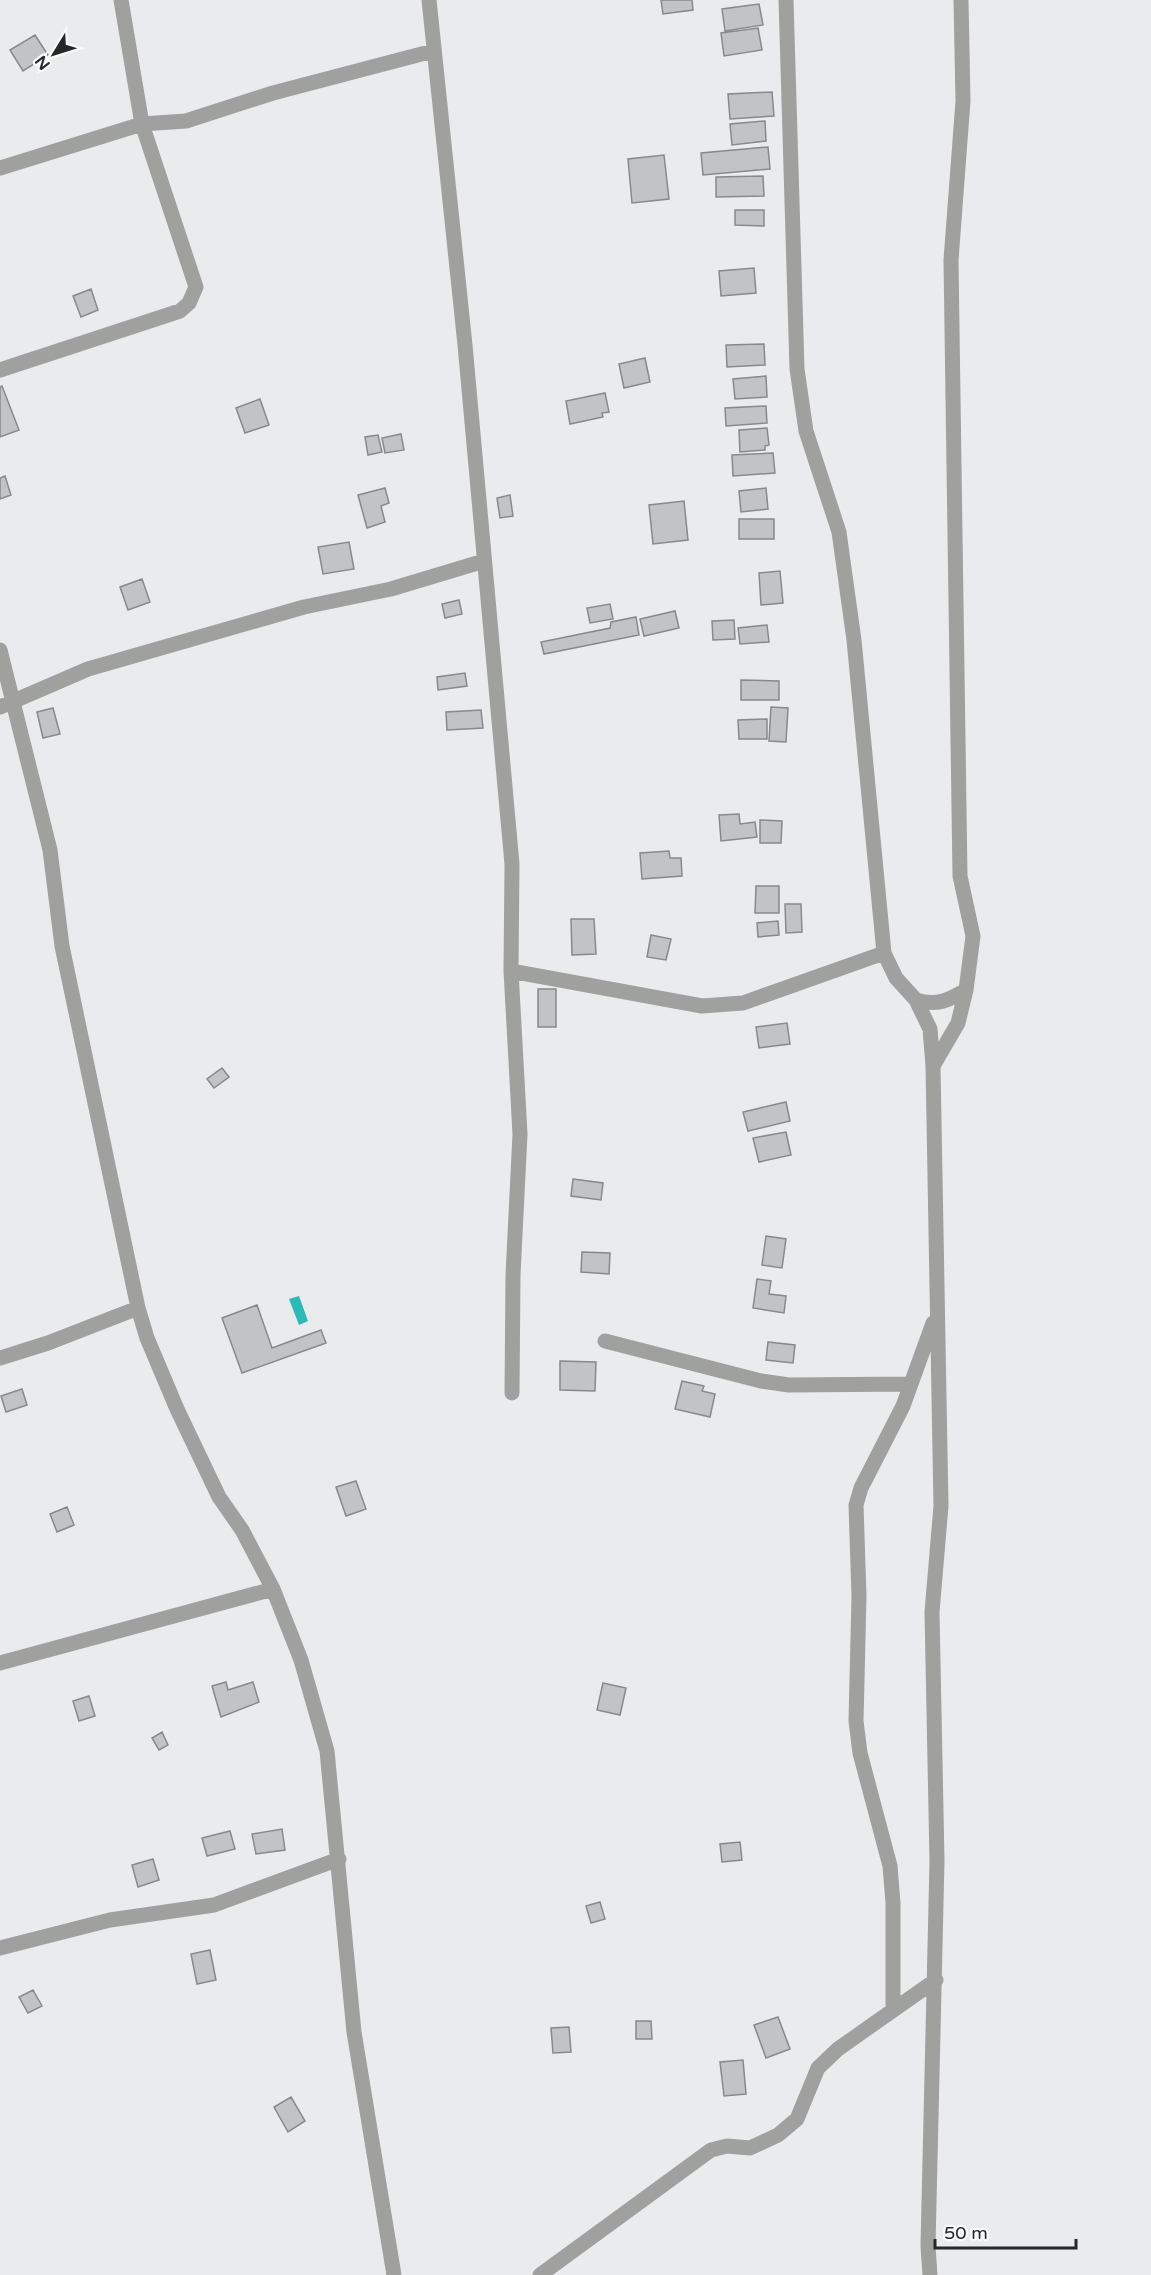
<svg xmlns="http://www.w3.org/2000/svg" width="1151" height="2275" font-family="'Varela Round',sans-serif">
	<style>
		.water { fill: #2cb9ba }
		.building { fill: #c2c3c5; stroke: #88898a; stroke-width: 1.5 }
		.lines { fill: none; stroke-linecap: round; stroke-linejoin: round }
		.minor { stroke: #a0a09f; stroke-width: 15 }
	</style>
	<rect width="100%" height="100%" fill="#eaebed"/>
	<path class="water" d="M299,1296L308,1321L299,1325L289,1299Z"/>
	<path class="building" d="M661,0H692L693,10L663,14Z
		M759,4L763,25L725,31L722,9Z
		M758,28L762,50L724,56L721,33Z
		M35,35L48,55L23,71L10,50Z
		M772,92L774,116L730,119L728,94Z
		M765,121L766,141L732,145L730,124Z
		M768,147L770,169L703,175L701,153Z
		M664,155L669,199L632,203L628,159Z
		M763,176L764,196L716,197V177Z
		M735,210H764V226L735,225Z
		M754,268L756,293L721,296L719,271Z
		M91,289L98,310L81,317L73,296Z
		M764,344L765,365L727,367L726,345Z
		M645,358L650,382L624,388L619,364Z
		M766,376L767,397L735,399L733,379Z
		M2,386L19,430L0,437V387Z
		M605,393L609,412L602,413L603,417L570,424L566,401Z
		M260,399L269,425L245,433L236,408Z
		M766,406L767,423L726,426L725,408Z
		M767,428L769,445L765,446V450L740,452L739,430Z
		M401,434L404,450L385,453L382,438Z
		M378,435L382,452L368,455L365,437Z
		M773,453L775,473L733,476L732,455Z
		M5,476L11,495L0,499V478Z
		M385,488L389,503L381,506L385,522L367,528L358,495Z
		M766,488L768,509L741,512L739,491Z
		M510,495L513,516L500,518L497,498Z
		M684,501L688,540L653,544L649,505Z
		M739,519H774V539H739Z
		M349,542L354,569L323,574L318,547Z
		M780,571L783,603L761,605L759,573Z
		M142,579L150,602L128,610L120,587Z
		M459,600L462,614L445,618L442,604Z
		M610,604L613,619L590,623L587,608Z
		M675,611L679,628L644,636L640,619Z
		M636,617L639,635L544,654L541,642L610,628L611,622Z
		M734,620L735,639L713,640L712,621Z
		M767,625L769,642L740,644L738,628Z
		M465,673L467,686L438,690L437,677Z
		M741,680L779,681V700H741Z
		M771,707L788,708L786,742L769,741Z
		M53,708L60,734L43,738L37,712Z
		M481,710L483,728L447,730L446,712Z
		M767,719V739H739L738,720Z
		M739,814L740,824L755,822L757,837L721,841L719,815Z
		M760,820L782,821L781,843H760Z
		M669,851L670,858H681L682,876L642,879L640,853Z
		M756,886H779V913H755Z
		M785,904H801L802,932L786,933Z
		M571,919H594L596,954L572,955Z
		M778,921L779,935L758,937L757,923Z
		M651,935L671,939L666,960L647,957Z
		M538,989H556V1027H538Z
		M787,1023L790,1044L759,1048L756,1027Z
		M222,1068L229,1077L214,1088L207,1079Z
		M786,1102L790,1121L748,1131L743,1112Z
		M786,1132L791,1155L759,1162L753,1138Z
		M573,1179L603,1183L601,1200L571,1196Z
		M766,1236L786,1239L782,1268L762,1265Z
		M582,1252L610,1253L609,1274L581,1272Z
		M757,1279L771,1281L769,1294L786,1296L784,1313L753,1308Z
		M257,1305L272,1348L321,1330L326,1343L242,1373L222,1318Z
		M768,1342L795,1345L793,1363L766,1360Z
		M560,1361L596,1362L595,1391L560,1390Z
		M682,1381L704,1386L702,1391L715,1394L710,1417L675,1409Z
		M22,1389L27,1405L6,1412L1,1396Z
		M356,1481L366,1509L346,1516L336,1487Z
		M67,1507L74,1525L57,1532L50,1514Z
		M226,1682L228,1690L253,1682L259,1702L221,1717L212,1686Z
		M603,1683L626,1688L620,1715L597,1710Z
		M89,1696L95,1716L79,1721L73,1701Z
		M162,1732L168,1745L159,1750L152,1738Z
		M282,1829L285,1850L256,1854L252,1834Z
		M230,1831L235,1849L207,1856L202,1838Z
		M740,1842L742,1860L722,1862L720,1844Z
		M153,1859L159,1880L138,1887L132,1865Z
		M600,1902L605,1919L591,1923L586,1906Z
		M210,1950L216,1980L197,1984L191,1954Z
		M33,1990L42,2006L28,2013L19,1997Z
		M778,2017L790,2049L766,2058L754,2025Z
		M636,2021H651L652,2039H636Z
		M569,2027L571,2052L553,2053L551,2028Z
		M743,2060L746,2094L724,2096L720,2062Z
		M291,2097L305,2121L288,2132L274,2107Z"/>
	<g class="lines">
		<path class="minor" d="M429,0L465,345L512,864L511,971L702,1006L743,1003L884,953
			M786,0L797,369L806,431L839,532L854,640L884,953L896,978L916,1000L930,1029L933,1066L941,1506L932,1612L937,1861L928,2246L930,2275
			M0,168L142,124L186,121L273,93L433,51
			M0,370L180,311L189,303L196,287L142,124L121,0
			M0,650L50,850L62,946L138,1308L147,1338L177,1409L219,1497L242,1530L273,1589L301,1660L327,1751L354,2032L394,2275
			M0,707L88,669L304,607L391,589L484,561
			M511,971L520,1134L513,1275L512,1393
			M916,1000C936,1006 948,1001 966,990
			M933,1066L958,1023L966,990L973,936L960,876L951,260L963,101L961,0
			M605,1341L761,1381L789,1385L911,1384
			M0,1358L48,1343L138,1308
			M0,1663L273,1589
			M0,1948L110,1920L214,1905L339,1859
			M893,2010V1903L890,1866L860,1753L856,1721L859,1596L856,1505L861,1488L903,1406L933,1323
			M540,2275L711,2150L727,2146L750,2148L778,2135L797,2119L818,2068L838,2049L936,1980"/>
	</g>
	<g transform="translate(54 54) rotate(232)" stroke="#f8f9fa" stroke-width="4.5" paint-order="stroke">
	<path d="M0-4.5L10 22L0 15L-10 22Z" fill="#262727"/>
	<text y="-9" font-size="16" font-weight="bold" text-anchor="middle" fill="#262727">N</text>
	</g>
	<path d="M935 2239v9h141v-9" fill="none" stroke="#262727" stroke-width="3"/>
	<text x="944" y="2239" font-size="18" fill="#262727" stroke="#f8f9fa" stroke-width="4.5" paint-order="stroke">50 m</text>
</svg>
